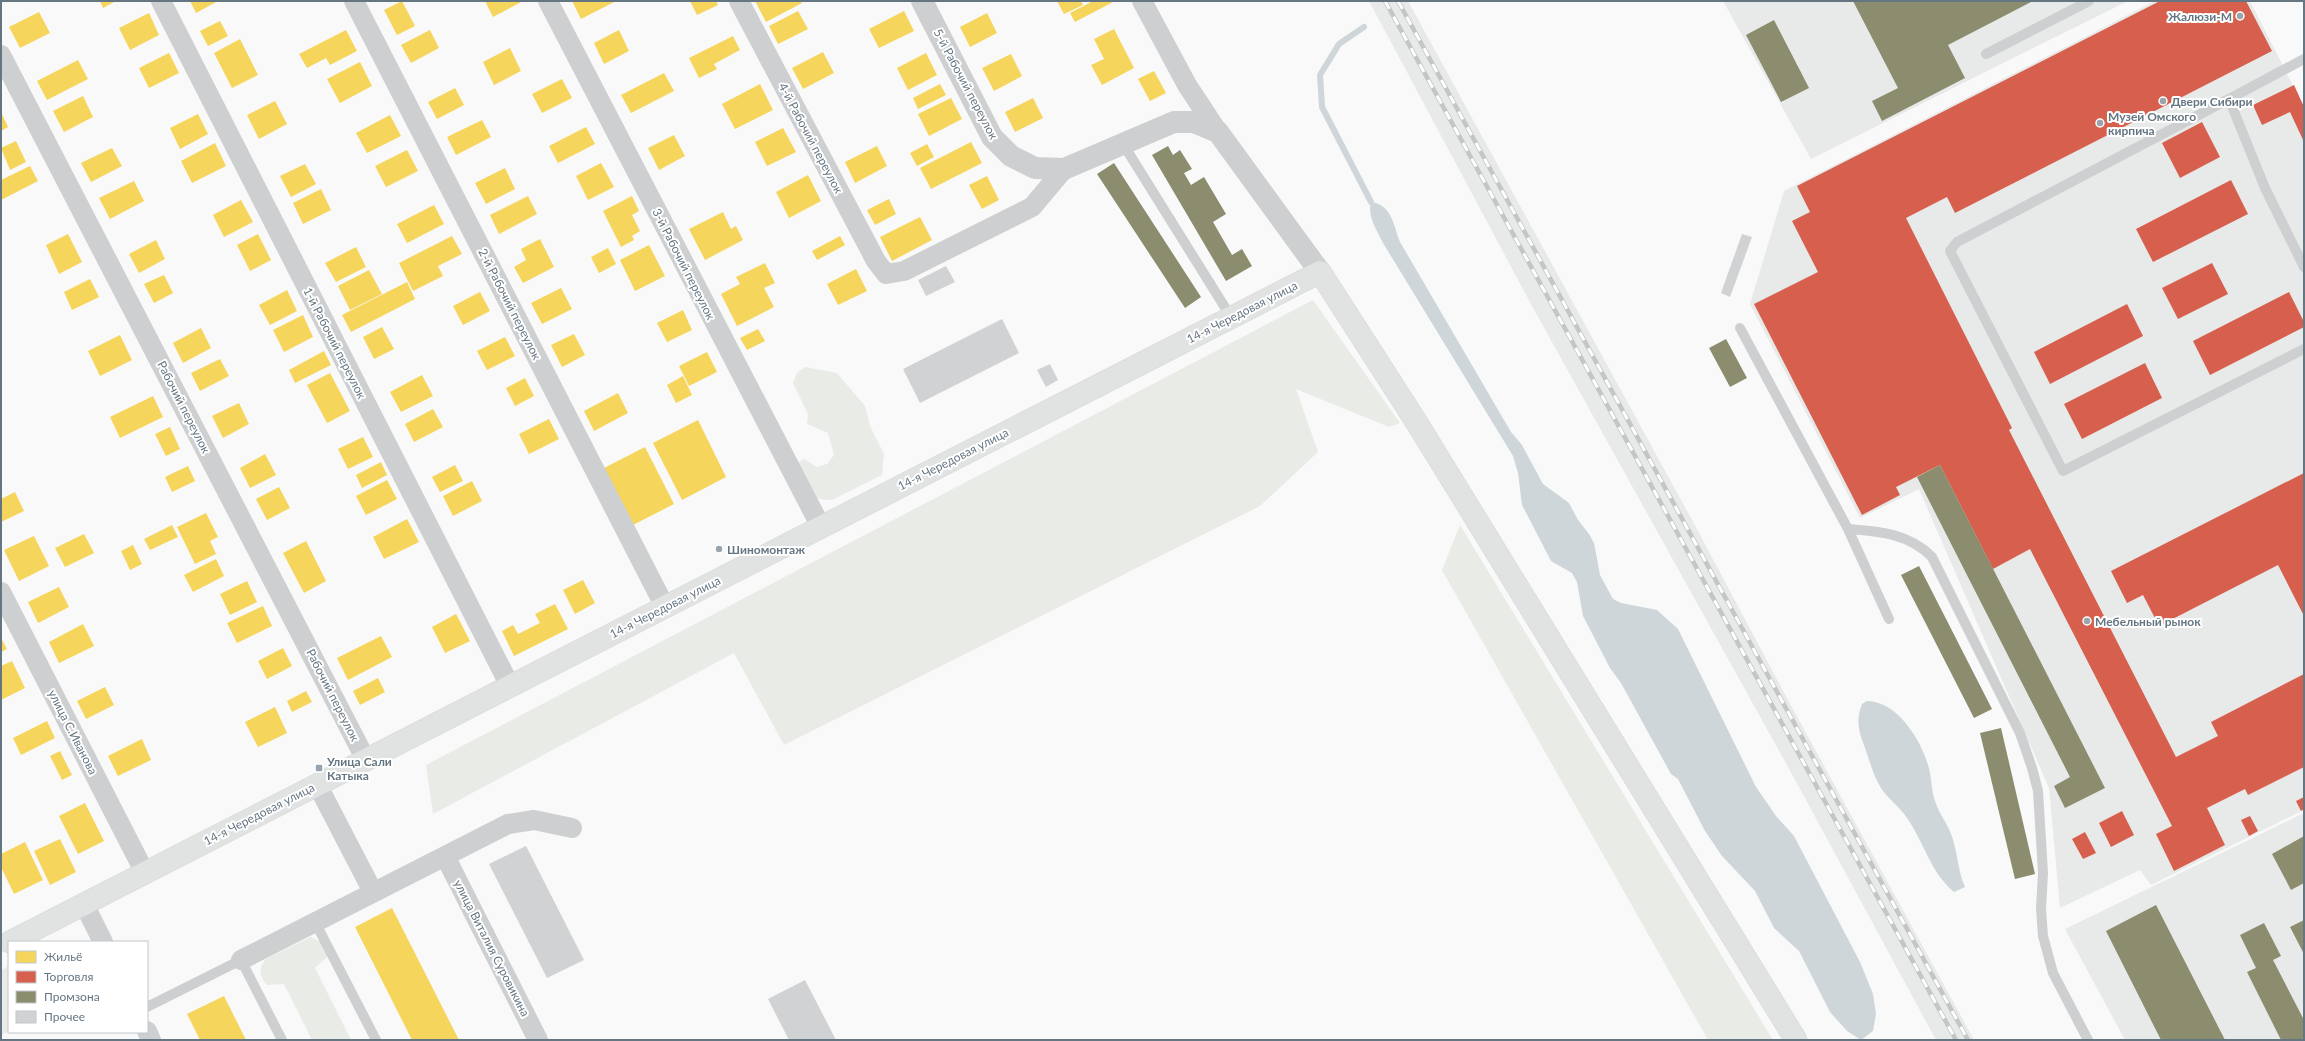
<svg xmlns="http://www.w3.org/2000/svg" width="2305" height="1041" font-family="Lato,sans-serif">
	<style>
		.built { fill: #e8e9e9 }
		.green { fill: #e8ebe6 }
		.water { fill: #ced6d9 }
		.homes { fill: #f6d55c }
		.shops { fill: #d6604d }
		.industry { fill: #8c8c6e }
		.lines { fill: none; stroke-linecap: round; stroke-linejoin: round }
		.stream { stroke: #ced6d9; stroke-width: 6 }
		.building { fill: #d0d2d3 }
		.secondary-casing { stroke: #d5d6d7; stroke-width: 23 }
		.service { stroke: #cecfd0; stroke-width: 10 }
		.minor { stroke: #cecfd0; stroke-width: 20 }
		.tertiary { stroke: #cecfd0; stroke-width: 22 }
		.secondary { stroke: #e1e2e2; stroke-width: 22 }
		.rail-casing { stroke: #c3c5c6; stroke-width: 4.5 }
		.rail { stroke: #fff; stroke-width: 3; stroke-dasharray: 9; stroke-linecap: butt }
		.poi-dot { fill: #99a4ac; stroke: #fff; stroke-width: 1.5 }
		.labels { text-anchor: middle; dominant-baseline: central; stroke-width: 4; stroke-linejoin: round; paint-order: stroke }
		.poi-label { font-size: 12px; font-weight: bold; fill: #657683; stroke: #fff; text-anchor: start }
		.street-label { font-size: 12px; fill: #657683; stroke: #fff }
	</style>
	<rect width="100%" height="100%" fill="#f9f9f9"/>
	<path class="built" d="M1369,1H1408L1698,531L1788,700L1974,1040H1936L1793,776L1532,306Z
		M1723,1H2128L1811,159Z
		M2155,1H2250L2304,107V810L2151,885L2140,870L2060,908L2049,788L1919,489L1860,518L1750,304L1784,191Z
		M2304,813V1040H2125L2065,929Z"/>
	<path class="green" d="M1313,300L1400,423L1389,427L1296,389L1318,452L1260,506L784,745L734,653L433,814L426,765Z
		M805,367L837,373L865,406L870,426L884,454L882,475L832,500L820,499L809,493L796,464L804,459L817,467L827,464L834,455L828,433L807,424L808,414L793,383L797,373Z
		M1460,525L1773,1040H1708L1442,570Z
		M311,937L321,942L328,956L315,968L351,1040H312L284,984L267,985C259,976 258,968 266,959Z
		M9,966V1031L1,1035V970Z"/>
	<path class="water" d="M1371,202C1392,205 1393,224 1400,242L1511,432L1522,445L1543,484L1569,503L1578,520L1589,534L1594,543L1600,575L1613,599L1621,603L1657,610L1678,629L1756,787L1776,816L1794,836L1860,962L1873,994L1876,1014L1873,1031L1861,1040L1847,1031L1830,1012L1799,951L1774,928L1755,891L1722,856L1705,831L1678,779L1671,774L1621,683L1610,668L1583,616L1577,582L1572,573L1551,561L1522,505L1518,473L1513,456L1383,243C1377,230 1367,217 1371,202Z
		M1867,701C1897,701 1921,740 1928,765C1932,777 1931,790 1935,801C1939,815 1950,826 1953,840C1958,856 1958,871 1965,887L1954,892C1930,872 1924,842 1907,818C1900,807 1888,799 1881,788C1874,777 1871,765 1867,754C1861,735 1854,725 1862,704Z"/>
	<path class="homes" d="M100,1H116L103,8Z
		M190,1H218L196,13Z
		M402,1L415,26L397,35L384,10Z
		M485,1H523L493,17Z
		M572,1H616L581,19Z
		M690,1H716L718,5L697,15Z
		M755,1H800L802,3L766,22Z
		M1057,1H1081L1083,5L1064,14Z
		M1093,1H1115L1075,22L1070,13Z
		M798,11L808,29L778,44L769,26Z
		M904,11L914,31L879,48L869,29Z
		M39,12L50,33L20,48L9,27Z
		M149,13L159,35L130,50L119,28Z
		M987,13L997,33L970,47L960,27Z
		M220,21L228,36L208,46L200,31Z
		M1114,29L1134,68L1102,85L1091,65L1104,59L1094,39Z
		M346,30L357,51L330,65L326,58L307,68L299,54Z
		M430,30L439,48L411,63L401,45Z
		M619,30L629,51L604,64L594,43Z
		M733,36L740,50L714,64L717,69L699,78L689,58Z
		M240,39L258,75L232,88L214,53Z
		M510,48L521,71L494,85L483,62Z
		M823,52L834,73L803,89L792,68Z
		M169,53L179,73L149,88L139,68Z
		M926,53L937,75L908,90L897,68Z
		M1011,54L1022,76L994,91L982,68Z
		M78,60L88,79L47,100L37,81Z
		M360,62L372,86L340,103L327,79Z
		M1154,71L1166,93L1150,101L1138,79Z
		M664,73L674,91L631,113L621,95Z
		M562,79L572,98L542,113L532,94Z
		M760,84L773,110L735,129L722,104Z
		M940,84L946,95L918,109L913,98Z
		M455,88L464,105L437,119L428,102Z
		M83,96L93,117L64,132L53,111Z
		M951,98L962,119L929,136L918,114Z
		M1033,98L1043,118L1015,132L1005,112Z
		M275,101L287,124L259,139L247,115Z
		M1,112L8,127L1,131Z
		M198,114L208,134L180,149L170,128Z
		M390,115L401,136L367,153L356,133Z
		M482,120L491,137L456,155L447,137Z
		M586,127L595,144L558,163L549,146Z
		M783,128L796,152L767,166L755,142Z
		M674,135L685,156L659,170L648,148Z
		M16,141L26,162L10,170L1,148Z
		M971,142L982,163L931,189L920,168Z
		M215,143L226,166L192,183L181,161Z
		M927,144L934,157L917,166L910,153Z
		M877,146L887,166L855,183L845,162Z
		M112,148L122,166L91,182L81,163Z
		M407,150L418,171L386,187L375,166Z
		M601,163L614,187L588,200L576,176Z
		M305,164L316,184L291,197L280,176Z
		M30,166L38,181L1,200V180Z
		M505,168L515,189L486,204L475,183Z
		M808,175L821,201L789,218L776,192Z
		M987,176L999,200L982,209L969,185Z
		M134,181L144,201L110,219L99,198Z
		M321,189L331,210L303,224L293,203Z
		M528,196L537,214L499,234L490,215Z
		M632,196L639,211L632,215L640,231L632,236L634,240L621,247L603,211Z
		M889,199L896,214L875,225L867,210Z
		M241,200L253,222L224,237L213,215Z
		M434,205L444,224L407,243L397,224Z
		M723,212L731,229L736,226L743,240L705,260L689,229Z
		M920,217L932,240L892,261L880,237Z
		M68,234L82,262L59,274L46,245Z
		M258,234L271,260L250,271L237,245Z
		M452,236L462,254L438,266L443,276L413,291L399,263Z
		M840,236L845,245L817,260L812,251Z
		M540,239L554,267L523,283L514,267L526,260L521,249Z
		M156,240L165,259L139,273L129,254Z
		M649,245L665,276L635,291L620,260Z
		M356,247L366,267L336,282L325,263Z
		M608,248L616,264L599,273L591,257Z
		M765,263L775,283L764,288L774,307L737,326L721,294L740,284L736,277Z
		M856,269L867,291L838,305L827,284Z
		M369,270L382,294L350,310L338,286Z
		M164,275L173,293L154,303L144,284Z
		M90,279L99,297L72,310L64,292Z
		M407,282L415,299L351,332L342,315Z
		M561,288L572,309L542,324L531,303Z
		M287,290L297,311L270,325L259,305Z
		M480,292L490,311L463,325L453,306Z
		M683,310L692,330L667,342L657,323Z
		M303,315L313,337L284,352L273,330Z
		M382,327L394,349L374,359L363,337Z
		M201,328L211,348L183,363L173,343Z
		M758,329L765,341L747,350L740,338Z
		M574,334L585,355L562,367L551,345Z
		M120,335L132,360L100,376L88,351Z
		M505,337L515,356L487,370L477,351Z
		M324,351L331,365L295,383L289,370Z
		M707,352L717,372L689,386L679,366Z
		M220,359L229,376L200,391L191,373Z
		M330,373L350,411L327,423L307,385Z
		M422,375L433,396L401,412L390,392Z
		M683,376L692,395L676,403L667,385Z
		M525,378L534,396L515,406L506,388Z
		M618,393L628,413L594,431L584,411Z
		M153,396L163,417L120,438L110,417Z
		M239,403L249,424L223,438L212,416Z
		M433,409L443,427L414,442L405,424Z
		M549,419L559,439L529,454L519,434Z
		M698,420L726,477L682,500L653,443Z
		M170,427L180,449L166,456L155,434Z
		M363,437L373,457L348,469L338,449Z
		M645,447L674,504L631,526L602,469Z
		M265,454L276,475L250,488L240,468Z
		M381,462L387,475L362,488L356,475Z
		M455,465L463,481L440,492L432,477Z
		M188,466L195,481L172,492L165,477Z
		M387,480L397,499L366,515L356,496Z
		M472,481L482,501L453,516L443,496Z
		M279,487L290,508L267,520L256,499Z
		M15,492L24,511L1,522V499Z
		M206,513L218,537L210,541L216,554L195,564L177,527Z
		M407,519L419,542L384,559L373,537Z
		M172,525L178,537L150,550L144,539Z
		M84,534L94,553L65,567L55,548Z
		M34,536L49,566L19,581L4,550Z
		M306,541L326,581L304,593L283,553Z
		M133,545L142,564L130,570L121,551Z
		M216,559L224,576L193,592L184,575Z
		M583,580L595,603L575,614L563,590Z
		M247,581L257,602L230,615L220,594Z
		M59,587L69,607L38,623L28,602Z
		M555,604L568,629L514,656L502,631L513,625L518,634L540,623L535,614Z
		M263,606L272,626L237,643L227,623Z
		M456,614L470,641L445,653L432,627Z
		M83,624L94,646L59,663L49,642Z
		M381,636L392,657L348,680L337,658Z
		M1,638L7,649L1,652Z
		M283,648L292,666L267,679L258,661Z
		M12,661L25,688L1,700V666Z
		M378,678L385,692L360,705L353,691Z
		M105,687L114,705L86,719L77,701Z
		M306,691L312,702L292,712L287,701Z
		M275,707L287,733L258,747L245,722Z
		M47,721L55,738L21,755L13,738Z
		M142,739L151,760L118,776L108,756Z
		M60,751L72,775L62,780L50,756Z
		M85,803L104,841L78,854L59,816Z
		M60,839L76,872L50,885L34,851Z
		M25,842L43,880L14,894L1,867V854Z
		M392,908L459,1040H412L355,927Z
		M224,996L246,1040H200L187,1014Z"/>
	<path class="shops" d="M2160,1H2246L2272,51L1955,213L1947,197L1906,218L2012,428L2009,430L2176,757L2218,736L2211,722L2304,674V767L2248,795L2245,789L2207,808L2225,845L2174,871L2156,834L2172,826L2030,549L1993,569L1940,465L1896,487L1900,495L1862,515L1754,304L1818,272L1792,221L1810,212L1797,186Z
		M2294,85L2304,107V142L2290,112L2262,125L2253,105Z
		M2202,122L2220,157L2180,178L2162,143Z
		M2231,180L2248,214L2153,262L2136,229Z
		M2212,263L2228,294L2178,319L2162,288Z
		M2289,292L2304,322V327L2210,375L2193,341Z
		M2127,304L2143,336L2050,384L2034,352Z
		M2145,363L2162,398L2082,439L2064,404Z
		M2304,473V616L2278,565L2159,626L2143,595L2127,603L2111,571Z
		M2304,797V809L2301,811L2296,801Z
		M2122,811L2134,835L2111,847L2099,823Z
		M2250,816L2258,831L2249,836L2241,820Z
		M2085,832L2096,853L2083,859L2072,839Z"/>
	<path class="industry" d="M1853,1H2033L1948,45L1965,78L1882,121L1872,101L1898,88Z
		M1774,20L1809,88L1781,102L1746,35Z
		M1168,146L1173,155L1180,150L1192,169L1184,173L1191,185L1204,177L1226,214L1213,222L1232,255L1242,249L1252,266L1226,281L1152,155Z
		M1114,163L1201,297L1185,308L1097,174Z
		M1726,339L1747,378L1730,387L1709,348Z
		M1940,465L2105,788L2065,808L2054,786L2070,777L1917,477Z
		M1919,566L1992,709L1974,718L1901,575Z
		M2001,728L2035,874L2015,879L1980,733Z
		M2304,836V883L2291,890L2272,854Z
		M2156,905L2225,1040H2161L2106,931Z
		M2304,920V954L2290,927Z
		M2264,923L2281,956L2273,960L2304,1020V1038L2301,1040H2281L2247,972L2256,968L2240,935Z"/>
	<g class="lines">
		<path class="stream" d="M1364,27L1339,44L1320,75L1322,107L1371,202"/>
	</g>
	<path class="building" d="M1742,234L1752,237L1730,297L1721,293Z
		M946,266L955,282L926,296L918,280Z
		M1002,319L1019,353L920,403L903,369Z
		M1050,364L1058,380L1046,387L1037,370Z
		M526,846L584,960L547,978L489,864Z
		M805,980L836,1040H789L768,999Z"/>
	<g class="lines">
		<defs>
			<path id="secondary" d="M10,942L1320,272L1417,423L1796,1040"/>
		</defs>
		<use href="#secondary" class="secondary-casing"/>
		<path class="service" d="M1986,54L2089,1
			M2304,59L2229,99L2265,188L2304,267
			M2229,99L1957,242L1950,251L2063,471L2304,349
			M1123,144L1231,317
			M1740,328L1848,529L1889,619
			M1848,529C1879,531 1910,534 1932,557L2020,733L2032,768L2038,791L2043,873L2041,909L2043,936L2053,973L2088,1040
			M315,922L376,1040
			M147,1007L241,960L282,1040"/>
		<path class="minor" d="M161,1L510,686
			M354,1L665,607
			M548,1L821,527
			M739,1L876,261L886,274L904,271L1032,207L1064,169
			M1142,1L1187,85L1218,132
			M1,55L366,760
			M1,592L145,873
			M317,784L373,892
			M445,856L538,1040
			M84,904L103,942
			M241,960L508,824L534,820L572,828
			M147,1031L151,1040"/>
		<path class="tertiary" d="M922,1L992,137L1011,156L1035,168L1064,169L1174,122H1194L1218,132L1320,272"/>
		<use href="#secondary" class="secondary"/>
		<defs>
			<path id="rail" d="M1385,1L1956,1040
				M1398,1L1968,1040"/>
		</defs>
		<use href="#rail" class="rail-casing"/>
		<use href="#rail" class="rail"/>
	</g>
	<g class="poi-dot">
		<circle cx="2240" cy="16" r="4"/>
		<circle cx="2163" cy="101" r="4"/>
		<circle cx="2100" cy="123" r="4"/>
		<circle cx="719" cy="549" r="4"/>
		<circle cx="2087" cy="621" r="4"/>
		<rect x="315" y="764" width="8" height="8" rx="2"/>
	</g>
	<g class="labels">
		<g class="poi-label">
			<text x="2232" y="16" text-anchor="end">Жалюзи-М</text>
			<text x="2171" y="101">Двери Сибири</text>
			<text x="2108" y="116">Музей Омского<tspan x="2108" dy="14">кирпича</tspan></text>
			<text x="727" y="549">Шиномонтаж</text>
			<text x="2095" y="621">Мебельный рынок</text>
			<text x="327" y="761">Улица Сали<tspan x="327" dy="14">Катыка</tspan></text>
		</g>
		<g class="street-label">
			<text transform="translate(966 84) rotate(62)">5-й Рабочий переулок</text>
			<text transform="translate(811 138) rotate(62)">4-й Рабочий переулок</text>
			<text transform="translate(684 264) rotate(63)">3-й Рабочий переулок</text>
			<text transform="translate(510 304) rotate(63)">2-й Рабочий переулок</text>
			<text transform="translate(1242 312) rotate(-27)">14-я Чередовая улица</text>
			<text transform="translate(335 343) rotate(63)">1-й Рабочий переулок</text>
			<text transform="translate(184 407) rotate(63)">Рабочий переулок</text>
			<text transform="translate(953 459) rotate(-27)">14-я Чередовая улица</text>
			<text transform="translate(665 607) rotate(-27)">14-я Чередовая улица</text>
			<text transform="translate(333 695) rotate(63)">Рабочий переулок</text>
			<text transform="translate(73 732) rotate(63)">улица С.Иванова</text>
			<text transform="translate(259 814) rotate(-27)">14-я Чередовая улица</text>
			<text transform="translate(492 948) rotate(63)">улица Виталия Суровикина</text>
		</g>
	</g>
	<rect width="2305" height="1041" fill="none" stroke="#657683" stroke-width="4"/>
	<rect x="8" y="941" width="140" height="92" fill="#ffffff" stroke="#c1c8cd"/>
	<rect x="16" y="951" width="20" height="12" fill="#f6d55c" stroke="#c1c8cd"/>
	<text x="44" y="961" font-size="12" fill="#657683">Жильё</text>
	<rect x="16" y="971" width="20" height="12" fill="#d6604d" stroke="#c1c8cd"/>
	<text x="44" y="981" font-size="12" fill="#657683">Торговля</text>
	<rect x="16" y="991" width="20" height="12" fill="#8c8c6e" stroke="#c1c8cd"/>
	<text x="44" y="1001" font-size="12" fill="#657683">Промзона</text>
	<rect x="16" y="1011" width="20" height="12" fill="#d0d2d3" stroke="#c1c8cd"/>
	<text x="44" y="1021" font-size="12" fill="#657683">Прочее</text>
</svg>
